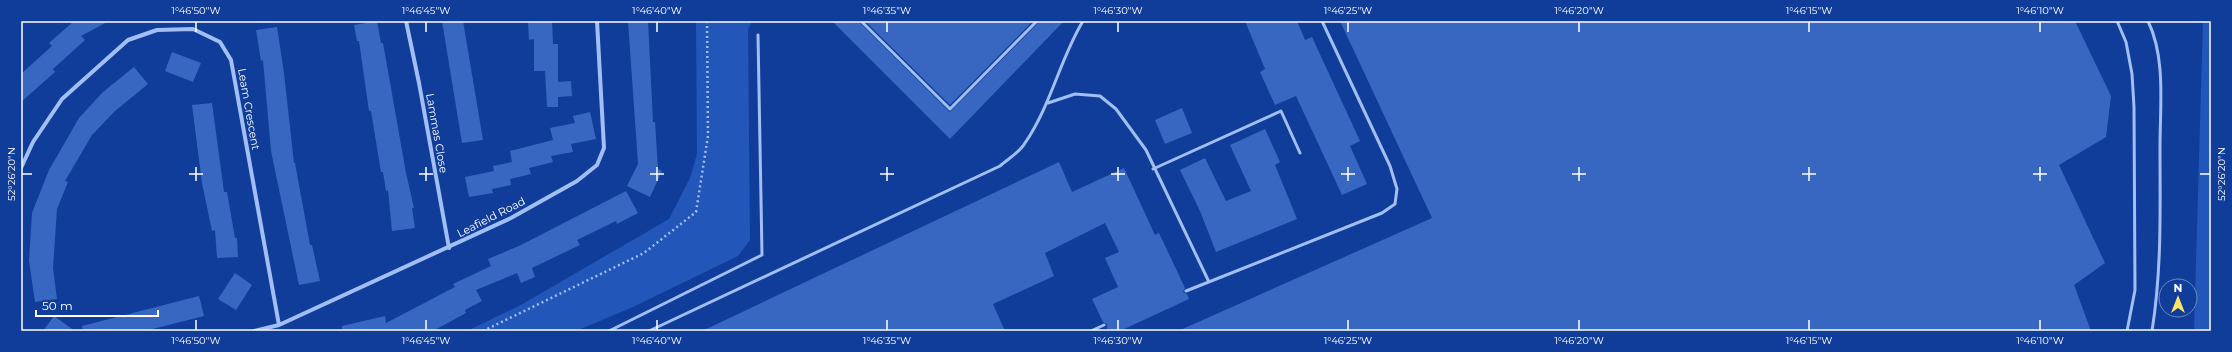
<svg xmlns="http://www.w3.org/2000/svg" width="2232" height="352" font-family="Montserrat,sans-serif">
	<style>
		.green { fill: #2256b8 }
		.building { fill: #3867c1 }
		.lines { fill: none; stroke-linecap: round; stroke-linejoin: round }
		.path { stroke: #a2bff5; stroke-width: 2.5; stroke-dasharray: 2 3; stroke-linecap: butt }
		.service { stroke: #a2bff5; stroke-width: 3 }
		.minor { stroke: #a2bff5; stroke-width: 4 }
		.ticks { fill: none; stroke: #fff; stroke-width: 1.5 }
		.labels { text-anchor: middle; dominant-baseline: central; stroke-width: 3; stroke-linejoin: round; paint-order: stroke }
		.street-label { font-size: 11px; fill: #fff; stroke: #103d9a }
		.neatline { fill: none; stroke: #fff; stroke-width: 1.5 }
		.ticks-label { font-size: 10px; text-anchor: middle; fill: #fff }
	</style>
	<rect width="100%" height="100%" fill="#103d9a"/>
	<path class="green" d="M696,21H752L748,30L750,240L738,256L633,307L576,331H467L519,306L669,219L690,178L697,154Z
		M2203,21H2211V331H2194Z"/>
	<path class="building" d="M74,21H109L81,36L85,40L53,69L55,72L21,102V74L52,46L49,43Z
		M377,21L381,43H383L406,173L414,208H412L415,228L392,231L388,190L386,191L383,172H381L371,111H369L359,41H357L354,25Z
		M442,21H463L483,140L462,143Z
		M528,21H552L553,44H558V82L571,81L572,96L558,97V107H547L545,71H534V39L529,40Z
		M628,21H648L653,122H655L658,169L662,171L650,197L627,186L638,164Z
		M832,21H858L950,112L1040,21H1064L950,139Z
		M865,21H1033L950,105Z
		M1245,21H1297L1305,40L1312,37L1360,141L1350,146L1367,184L1342,195L1296,96L1275,105L1260,72L1265,69Z
		M1340,21H2075L2111,96L2106,137L2059,165L2105,263L2074,285L2091,331H1178L1432,218Z
		M277,27L284,73L294,163H295L310,245H312L320,281L299,285L271,151L263,60L261,61L256,30Z
		M172,52L201,63L193,82L165,71Z
		M134,67L148,84L115,111L92,135L65,181L68,182L57,209L53,268L57,299L35,302L29,261L32,213L49,170L79,118L103,92Z
		M212,103L224,192H227L235,238H237L238,257L217,258L215,230L212,231L202,183L192,105Z
		M1182,108L1192,133L1165,144L1155,120Z
		M590,112L596,139L571,144L573,152L551,156L553,162L529,168L531,174L510,179L511,185L492,189L493,193L469,197L465,177L494,171L493,166L512,162L510,151L553,140L550,128L575,123L573,116Z
		M1265,129L1280,162L1275,165L1297,219L1216,252L1200,211L1180,170L1205,158L1226,201L1251,191L1230,145Z
		M1059,162L1072,192L1124,168L1155,235L1159,233L1185,288L1183,292L1187,294L1189,299L1120,331H1107V324L1103,322L1092,299L1118,287L1105,258L1119,252L1105,223L1045,253L1054,276L993,304L1005,331H702Z
		M626,191L638,213L617,224L616,221L577,240L580,245L532,268L535,277L521,283L517,273L476,290L482,301L465,310L466,313L433,331H342V326L385,316L386,323L455,287L453,284L491,266L488,259L521,245Z
		M235,273L252,285L236,310L218,299Z
		M199,296L204,316L145,331H83L82,326Z
		M54,316L75,331H43Z"/>
	<g class="lines">
		<path class="path" d="M483,331L644,253L696,212L708,136L707,21"/>
		<path class="service" d="M861,21L950,109L1037,21
			M2117,21L2126,42L2132,74L2134,107L2135,290L2127,331
			M2148,21C2166,58 2160,106 2160,147C2160,210 2162,268 2152,331
			M1048,103L1075,94L1100,96L1116,109L1146,150L1209,282
			M1153,169L1281,111L1300,153
			M1186,291L1382,213L1395,204L1397,189L1390,166L1322,21
			M609,331L762,255L758,35
			M649,331L1000,166C1008,159 1020,152 1025,143C1051,105 1060,59 1083,21
			M1091,331L1104,325"/>
		<path class="minor" d="M406,21L419,83L449,248
			M21,168L33,142L62,99L128,40L157,30L193,29L220,42L231,60L279,325
			M254,331L279,325L511,218L577,181L597,165L604,148L597,21"/>
	</g>
	<path class="ticks" d="M196,22V32M426,22V32M657,22V32M887,22V32M1118,22V32M1348,22V32M1579,22V32M1809,22V32M2040,22V32M196,167V181M426,167V181M657,167V181M887,167V181M1118,167V181M1348,167V181M1579,167V181M1809,167V181M2040,167V181M22,174H32M189,174H203M419,174H433M650,174H664M880,174H894M1111,174H1125M1341,174H1355M1572,174H1586M1802,174H1816M2033,174H2047M2200,174H2210M196,320V330M426,320V330M657,320V330M887,320V330M1118,320V330M1348,320V330M1579,320V330M1809,320V330M2040,320V330"/>
	<g class="labels">
		<g class="street-label">
			<text transform="translate(249 109) rotate(80)">Leam Crescent</text>
			<text transform="translate(437 133) rotate(80)">Lammas Close</text>
			<text transform="translate(491 217) rotate(-27)">Leafield Road</text>
		</g>
	</g>
	<rect width="2232" height="352" fill="none" stroke="#103d9a" stroke-width="44"/>
	<g transform="translate(2178 298)"><circle r="19" fill="#103d9a" stroke="#708bc2"/>
	<path d="M0-3L7 15L0 10L-7 15Z" fill="#ffe366"/>
	<text y="-6" font-size="11" font-weight="bold" text-anchor="middle" fill="#ffffff">N</text>
	</g>
	<path d="M36 310v6h122v-6" fill="none" stroke="#ffffff" stroke-width="2"/>
	<text x="42" y="310" font-size="12" fill="#ffffff" stroke="#103d9a" stroke-width="3" paint-order="stroke">50 m</text>
	<rect x="22" y="22" width="2188" height="308" class="neatline"/>
	<g class="ticks-label">
		<text x="196" y="14">1°46'50"W</text>
		<text x="426" y="14">1°46'45"W</text>
		<text x="657" y="14">1°46'40"W</text>
		<text x="887" y="14">1°46'35"W</text>
		<text x="1118" y="14">1°46'30"W</text>
		<text x="1348" y="14">1°46'25"W</text>
		<text x="1579" y="14">1°46'20"W</text>
		<text x="1809" y="14">1°46'15"W</text>
		<text x="2040" y="14">1°46'10"W</text>
		<text transform="translate(11 174) rotate(-90)" y="4">52°26'20"N</text>
		<text transform="translate(2221 174) rotate(-90)" y="4">52°26'20"N</text>
		<text x="196" y="344">1°46'50"W</text>
		<text x="426" y="344">1°46'45"W</text>
		<text x="657" y="344">1°46'40"W</text>
		<text x="887" y="344">1°46'35"W</text>
		<text x="1118" y="344">1°46'30"W</text>
		<text x="1348" y="344">1°46'25"W</text>
		<text x="1579" y="344">1°46'20"W</text>
		<text x="1809" y="344">1°46'15"W</text>
		<text x="2040" y="344">1°46'10"W</text>
	</g>
</svg>
